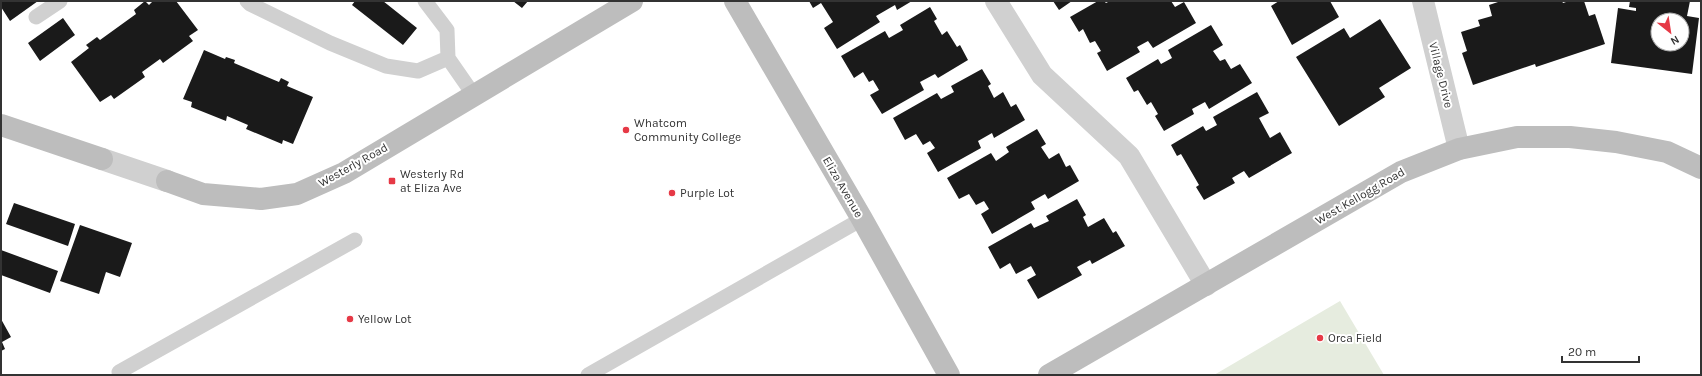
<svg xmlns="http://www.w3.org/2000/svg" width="1702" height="376" font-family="Karla,sans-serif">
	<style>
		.green { fill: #e6ecdf }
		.building { fill: #1a1a1a; fill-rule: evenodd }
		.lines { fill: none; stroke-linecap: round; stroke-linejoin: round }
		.lane { stroke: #d0d0d0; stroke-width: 15 }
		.street { stroke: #d0d0d0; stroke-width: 22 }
		.secondary { stroke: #bdbdbd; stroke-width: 22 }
		.poi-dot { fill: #e63946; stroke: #fff; stroke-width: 1.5 }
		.labels { text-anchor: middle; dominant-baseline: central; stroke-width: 4; stroke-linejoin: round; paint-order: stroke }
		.street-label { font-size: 12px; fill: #333; stroke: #fff }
		.poi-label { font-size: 12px; fill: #333; stroke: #fff; text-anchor: start }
	</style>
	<rect width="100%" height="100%" fill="#fff"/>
	<path class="green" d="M1340,301L1384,375H1214Z"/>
	<path class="building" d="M1,1H38L10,21L1,7Z
		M145,1L149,5L153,1H176L198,30L189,36L193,41L163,63L160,59L142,72L145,77L114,99L111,95L100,102L71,62L89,48L86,45L97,37L100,40L136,14L134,10Z
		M355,1H383L417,28L403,45L352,5Z
		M513,1H528L522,8Z
		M809,1H912L897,10L895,5L876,16L880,22L837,49L824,28L833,22L821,3L813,8Z
		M1053,1H1072L1059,10Z
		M1098,1H1104L1106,3L1110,1H1171L1175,7L1184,2L1196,23L1153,48L1148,41L1137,47L1140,52L1107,71L1097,53L1101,51L1095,41L1090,43L1083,29L1079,32L1070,17Z
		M1279,1H1330L1339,17L1292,45L1271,6Z
		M1501,1H1562L1563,3L1569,1H1584L1589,16L1595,14L1605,44L1536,67L1535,64L1473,85L1462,53L1467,51L1461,32L1480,26L1478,20L1492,16L1489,5Z
		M1630,1H1690L1687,16L1699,18L1692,74L1611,63L1618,8L1636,11V8L1629,7ZM1658,20H1682V44H1658Z
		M930,7L937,19L934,21L942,35L947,31L957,47L960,45L968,60L938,78L935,74L920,82L924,90L882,114L870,95L879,90L873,80L869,82L863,72L854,78L841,56L885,31L889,38L903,30L900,25Z
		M63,18L75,35L40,61L28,43Z
		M1380,19L1411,68L1379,88L1385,97L1339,126L1296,57L1344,28L1350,38Z
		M1211,25L1223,45L1213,51L1220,61L1225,59L1231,69L1240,64L1252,83L1209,109L1205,102L1192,109L1194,114L1164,131L1155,116L1158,114L1151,102L1147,105L1138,90L1134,92L1126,78L1158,59L1161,64L1172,58L1168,50Z
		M204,50L225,59L226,57L235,60L234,63L279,82L281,78L289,82L287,86L313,97L293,144L283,140L282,144L246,129L248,125L227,116L226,121L191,107L192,102L183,99Z
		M982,69L991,84L988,86L994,98L1003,92L1011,107L1016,104L1025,120L994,138L992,133L978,141L981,148L938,172L927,153L935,148L930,141L923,145L916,134L905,140L893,118L937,93L941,99L954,92L951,86Z
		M1257,92L1269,113L1259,118L1270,138L1280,132L1292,153L1249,178L1244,171L1232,178L1235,183L1204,200L1196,187L1199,185L1181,154L1177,156L1171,145L1203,126L1206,131L1217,125L1213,117Z
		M1037,129L1046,144L1041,147L1049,159L1059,153L1066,167L1070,165L1079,181L1048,199L1045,194L1031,202L1035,209L992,234L981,214L989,209L984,201L976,205L969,194L959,199L947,178L991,153L996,161L1009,152L1006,147Z
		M1077,199L1086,215L1083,217L1088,227L1104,218L1113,233L1116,231L1125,246L1092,264L1090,260L1077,267L1082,275L1038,299L1027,280L1036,275L1031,266L1016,274L1010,263L1000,269L988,247L1031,223L1034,228L1049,221L1046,216Z
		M14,203L75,224L68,246L6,224Z
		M80,225L132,243L120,277L106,272L99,294L60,281Z
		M1,250L58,271L50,293L1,275Z
		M1,319L11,337L2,342L5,349L1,351Z"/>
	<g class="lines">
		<path class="lane" d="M247,1L250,4L330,43L386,66L418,71L448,58
			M425,1L447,30L448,58L473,94
			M36,17L60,1
			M119,372L355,240
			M588,375L862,219"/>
		<path class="street" d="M996,1L1042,75L1129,156L1206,285
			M1423,1L1459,149
			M102,159L167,181"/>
		<path class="secondary" d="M735,1L862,219L949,375
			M1,125L102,159
			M167,181L203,194L261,199L297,194L344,173L632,1
			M1049,375L1401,172L1459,149L1517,137H1570L1616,142L1667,152L1701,168"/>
	</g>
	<g class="poi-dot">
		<circle cx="626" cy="130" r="4"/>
		<rect x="388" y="177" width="8" height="8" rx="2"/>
		<circle cx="672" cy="193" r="4"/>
		<circle cx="350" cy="319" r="4"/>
		<circle cx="1320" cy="338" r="4"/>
	</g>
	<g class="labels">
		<g class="street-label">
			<text transform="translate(1441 75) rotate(76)">Village Drive</text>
			<text transform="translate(353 165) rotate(-29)">Westerly Road</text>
			<text transform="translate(843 187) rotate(60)">Eliza Avenue</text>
			<text transform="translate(1360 196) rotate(-30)">West Kellogg Road</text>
		</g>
		<g class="poi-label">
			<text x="634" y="123">Whatcom<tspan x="634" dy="14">Community College</tspan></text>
			<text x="400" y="174">Westerly Rd<tspan x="400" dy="14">at Eliza Ave</tspan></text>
			<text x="680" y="193">Purple Lot</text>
			<text x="358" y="319">Yellow Lot</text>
			<text x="1328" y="338">Orca Field</text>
		</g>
	</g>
	<rect width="1702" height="376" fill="none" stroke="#333333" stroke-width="4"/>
	<g transform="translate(1670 32) rotate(150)"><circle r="19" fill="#ffffff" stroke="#adadad"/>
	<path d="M0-3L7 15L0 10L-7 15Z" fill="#e63946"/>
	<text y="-6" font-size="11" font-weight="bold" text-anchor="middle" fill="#333333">N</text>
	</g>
	<path d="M1562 356v6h77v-6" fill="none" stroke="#333333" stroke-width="2"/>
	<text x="1568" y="356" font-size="12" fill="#333333" stroke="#ffffff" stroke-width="3" paint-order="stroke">20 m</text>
</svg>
